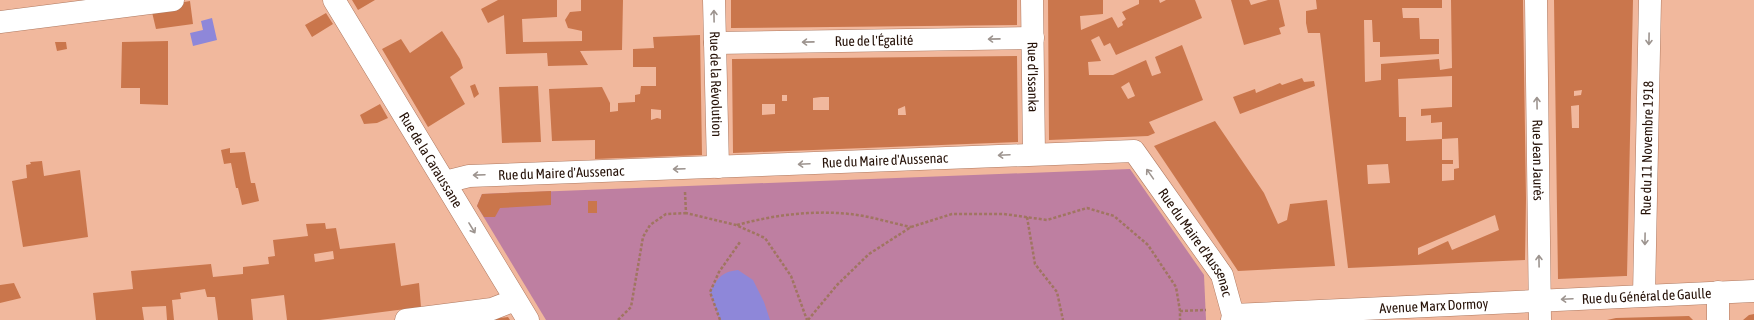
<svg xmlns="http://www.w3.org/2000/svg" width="1754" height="320" font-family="'Asap Condensed',sans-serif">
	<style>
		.green { fill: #be7fa1 }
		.water { fill: #8e87d9 }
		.building { fill: #ca764c; fill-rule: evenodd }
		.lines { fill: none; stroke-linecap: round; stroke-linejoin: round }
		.minor-casing { stroke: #ae7960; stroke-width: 23 }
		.path { stroke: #a07561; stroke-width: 2.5; stroke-dasharray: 3 2; stroke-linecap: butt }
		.minor { stroke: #fff; stroke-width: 22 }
		.oneway { stroke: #9d948f }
		.labels { text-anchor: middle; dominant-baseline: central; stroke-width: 3.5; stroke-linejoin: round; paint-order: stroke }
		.street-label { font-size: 14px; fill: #251107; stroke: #f1b89d }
	</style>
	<rect width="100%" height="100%" fill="#f1b89d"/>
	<path class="green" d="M1130,169L1204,275L1206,320H546L477,206L482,194Z"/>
	<path class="water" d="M212,18L217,40L193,46L190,33L203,30L201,21Z
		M738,270L753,280L764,302L770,320H720L710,292C718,278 721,272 738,270Z"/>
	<path class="building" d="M352,0H375L358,10Z
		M498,0H557V17L522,19L523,42L582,41V31L568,28L565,20L570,12L581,11V0H623L622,50L580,51L588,65L548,66L547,53L506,54L504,15L488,23L481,9Z
		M731,0H1017V25L731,28Z
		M1048,0H1103V14L1080,16L1081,30L1112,17L1118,28L1123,25L1122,22L1126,19L1122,12L1139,4V0H1159L1160,3L1166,0H1195L1202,18L1116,55L1110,43L1104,46L1099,36L1091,40L1101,61L1088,62L1089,75H1113L1146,60L1152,76L1161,73L1155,57L1182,45L1203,100L1149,122L1155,133L1148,136L1049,140ZM1129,82L1135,96L1128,99L1121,87Z
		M1231,0H1249L1251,5L1268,0H1279L1285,26L1279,28L1281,34L1244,45Z
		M1316,0H1442V8H1402L1403,18H1419L1420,39H1439V54L1380,57V42H1373L1372,20H1364L1365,82L1381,80V64L1439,59L1440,70L1452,68L1451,0H1523L1526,199L1525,260L1348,268L1320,33H1308L1306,23V11L1317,9ZM1452,76V107L1421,109V116L1431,115V123L1442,122V139L1458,138L1459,168L1454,169V180L1442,181V164H1453V160H1442V139L1406,141V117H1399L1398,79ZM1388,164L1390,183L1368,184L1367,165ZM1495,215L1499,230L1452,250L1448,241L1418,255V248Z
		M1554,0H1633L1627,276H1625L1558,279ZM1582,90L1581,95L1574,96V91ZM1579,105V128H1572L1571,106Z
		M190,1L193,24L156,29L151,8Z
		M326,13L333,24L312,37L305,25Z
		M442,31L460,59L463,68L450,77L465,104L428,127L382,49L401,39L410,53Z
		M700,35L702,155L595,159V140L552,141L549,89L602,87L610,103V112L618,111V103L635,102V95L640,94L641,86H656V67H633V49L654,48L653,37ZM651,109L661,110V119L657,118L651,120Z
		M168,41V105L140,104V88H121L122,42Z
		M55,42H66L67,49L57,51Z
		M1017,56L1018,142L733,153L732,59ZM782,95H787V101H782ZM821,97H829V110H813V98ZM762,104H775V114L762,115ZM905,106L906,115H898V109Z
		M1302,78L1304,82L1314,81L1315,86L1240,114L1233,97L1255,89L1256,93L1280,83L1282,85Z
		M475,84L479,94L474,98L470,86Z
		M538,86L541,142L502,143L499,87Z
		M380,104L388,118L377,123L364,124L360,115Z
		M1215,121L1264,193L1278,224L1287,220L1290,204L1327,200L1335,266L1238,271L1154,146Z
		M230,148V153L245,152L251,183H255L259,201L242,205L238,188H236L231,163L224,164L221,150Z
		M42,161L44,176L80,170L88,237L23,247L12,181L27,178L26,165L31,164L30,162Z
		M551,191V205L500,208L495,217H484L477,206L482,194Z
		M588,201H597V213H588Z
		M325,223L326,229L336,228L340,249L395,243L401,286L419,283L421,307L320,320H287L284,295L251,299L253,320H218L215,297H207L205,289L180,293L181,299L172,300L174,320H167L166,306L142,307L144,320H96L93,293L133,289L131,271L211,264L213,277L243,274V267L269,264L268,257L275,256L273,240L308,236L306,224ZM333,251L334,259L315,262L314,254Z
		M14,283L21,298L0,303V285Z
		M1754,314V320H1743L1749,315Z
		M1689,316L1693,320H1607L1616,318Z
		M508,317L510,320H492V319Z"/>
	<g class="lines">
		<defs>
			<g id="minor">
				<path id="s1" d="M334,0L528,320"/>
				<path id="s2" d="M714,0L718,167"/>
				<path id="s3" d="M1032,0L1034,154"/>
				<path id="s4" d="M1536,0L1540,320"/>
				<path d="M0,22L173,0"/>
				<path id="s5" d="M715,43L1033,38"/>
				<path id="s6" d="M445,182L469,176C691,169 912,158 1134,151L1222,275L1233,315L1232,320"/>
				<path d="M1718,292V320"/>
				<path id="s7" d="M1644,295L1650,0"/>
				<path id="s8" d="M1233,315L1754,291"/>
				<path d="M406,320L492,309L515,300"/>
			</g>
		</defs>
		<use href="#minor" class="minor-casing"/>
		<path class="path" d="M685,192L686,213L736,225L765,238L791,276L807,320
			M1027,217L1035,264L1057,292L1063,320
			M737,225C774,215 812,210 850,214C870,216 891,223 911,227
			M1180,311L1206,310
			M618,320L631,307L643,237L650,225L666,214L686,213
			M720,320L710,292L719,272L740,242
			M808,320L837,285L869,254L911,227L952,214H1004L1047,220L1087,208L1114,216L1148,245L1176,287L1180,311V320"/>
		<use href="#minor" class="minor"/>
	</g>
	<defs><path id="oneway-shaft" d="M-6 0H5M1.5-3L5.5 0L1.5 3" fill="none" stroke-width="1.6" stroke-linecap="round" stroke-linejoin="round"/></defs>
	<g class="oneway">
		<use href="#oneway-shaft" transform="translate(714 16) rotate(-91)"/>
		<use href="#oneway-shaft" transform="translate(994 39) rotate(179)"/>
		<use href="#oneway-shaft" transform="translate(1649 39) rotate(91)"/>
		<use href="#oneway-shaft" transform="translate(808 42) rotate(179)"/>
		<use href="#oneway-shaft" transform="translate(1537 103) rotate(-91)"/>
		<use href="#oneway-shaft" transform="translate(1004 155) rotate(177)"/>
		<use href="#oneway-shaft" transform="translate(804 164) rotate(177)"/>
		<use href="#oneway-shaft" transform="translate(679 169) rotate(178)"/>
		<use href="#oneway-shaft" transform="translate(1150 174) rotate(-125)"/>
		<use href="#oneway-shaft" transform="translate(479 175) rotate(178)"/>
		<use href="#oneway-shaft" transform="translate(472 228) rotate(59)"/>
		<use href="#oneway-shaft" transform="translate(1645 239) rotate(91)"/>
		<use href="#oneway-shaft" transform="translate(1539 261) rotate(-91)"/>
		<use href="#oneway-shaft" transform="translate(1567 299) rotate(177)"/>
	</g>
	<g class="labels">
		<g class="street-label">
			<text stroke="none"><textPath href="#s5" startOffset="159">Rue de l'Égalité</textPath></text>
			<text stroke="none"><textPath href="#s3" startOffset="77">Rue d'Issanka</textPath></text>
			<text stroke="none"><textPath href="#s2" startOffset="84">Rue de la Révolution</textPath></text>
			<text stroke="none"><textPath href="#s7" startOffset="147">Rue du 11 Novembre 1918</textPath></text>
			<text stroke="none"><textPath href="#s1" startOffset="187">Rue de la Caraussane</textPath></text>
			<text stroke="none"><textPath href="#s6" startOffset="441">Rue du Maire d'Aussenac</textPath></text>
			<text stroke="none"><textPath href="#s4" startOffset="160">Rue Jean Jaurès</textPath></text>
			<text stroke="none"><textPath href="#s6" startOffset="117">Rue du Maire d'Aussenac</textPath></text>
			<text stroke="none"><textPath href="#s6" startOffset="801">Rue du Maire d'Aussenac</textPath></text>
			<text stroke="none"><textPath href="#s8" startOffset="414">Rue du Général de Gaulle</textPath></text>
			<text stroke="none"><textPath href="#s8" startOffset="201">Avenue Marx Dormoy</textPath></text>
		</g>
	</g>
</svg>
